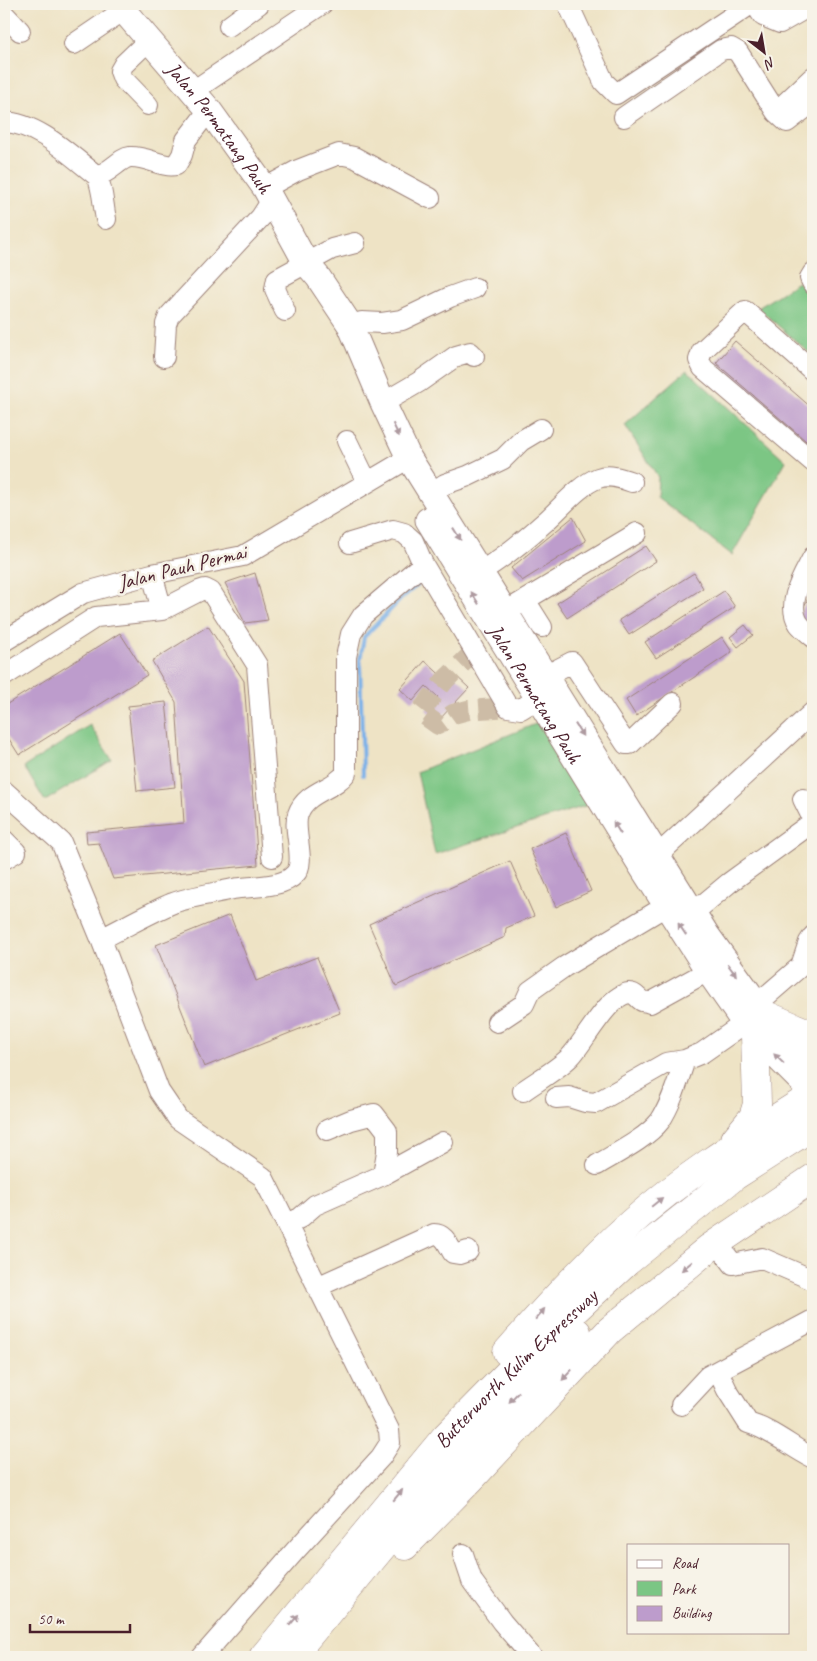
<svg xmlns="http://www.w3.org/2000/svg" width="817" height="1661" font-family="Caveat,sans-serif">
	<style>
		.green { fill: #7bc684; stroke: #627258 }
		.lines { fill: none; stroke-linecap: round; stroke-linejoin: round }
		.stream { stroke: #7ab1e9; stroke-width: 4 }
		.building { fill: #bd9ccc }
		.minor-tunnel { stroke: #cdbca6; stroke-width: 20; stroke-dasharray: 20 10; stroke-linecap: butt }
		.minor-casing { stroke: #9c8178; stroke-width: 22 }
		.major-casing { stroke: #9c8178; stroke-width: 27 }
		.highway-casing { stroke: #9c8178; stroke-width: 29 }
		.minor { stroke: #fff; stroke-width: 20 }
		.major { stroke: #fff; stroke-width: 25 }
		.highway { stroke: #fff; stroke-width: 28 }
		.oneway { fill: #ae9aa0 }
		.labels { text-anchor: middle; dominant-baseline: central; stroke-width: 5; stroke-linejoin: round; paint-order: stroke }
		.street-label { font-size: 21px; fill: #4a1f2b; stroke: #f7f3e8 }
	</style>
	<rect width="100%" height="100%" fill="#f7f3e8"/>
	<filter id="ink" filterUnits="userSpaceOnUse"><feTurbulence type="fractalNoise" baseFrequency=".02" numOctaves="2"/><feDisplacementMap in="SourceGraphic" scale="10" xChannelSelector="R" yChannelSelector="G"/><feConvolveMatrix kernelMatrix="1 2 1 2 8 2 1 2 1" color-interpolation-filters="sRGB"/></filter>
	<filter id="wash" filterUnits="userSpaceOnUse"><feTurbulence type="fractalNoise" baseFrequency=".0096" numOctaves="4" result="noise"/><feDisplacementMap in="SourceGraphic" scale="20" xChannelSelector="R" yChannelSelector="G"/><feGaussianBlur stdDeviation="1.12" result="paint"/><feColorMatrix in="noise" values="0 0 0 0 0 0 0 0 0 0 0 0 0 0 0 0 0 1.4 0 .05"/><feComposite in="paint" operator="in"/></filter>
	<g filter="url(#wash)">
		<rect width="100%" height="100%" fill="#eee3c5"/>
		<path class="green" d="M798,282L813,295V356L758,308Z
			M687,370L786,461L732,555L657,497L658,477L625,425Z
			M543,721L588,805L435,854L417,772Z
			M90,725L112,760L45,801L24,767Z"/>
		<g class="lines">
			<path class="stream" d="M363,775L360,660L364,637L402,598L422,581"/>
		</g>
		<g id="blocks">
			<path class="building" d="M735,341L813,409V447L716,363Z
				M573,517L586,541L522,581L511,568Z
				M646,546L656,561L567,618L557,603Z
				M255,573L268,620L245,623L225,583Z
				M694,573L703,588L629,635L619,620Z
				M813,590V625L798,617Z
				M724,591L735,607L656,658L645,642Z
				M745,625L753,635L738,647L730,637Z
				M208,626L244,681L258,865L113,879L99,843L87,844L86,832L184,823L176,702L152,661Z
				M120,633L147,675L19,755L4,731V706Z
				M722,637L732,652L636,716L626,700Z
				M425,661L447,681L454,674L469,688L438,721L426,710L438,697L426,686L413,701L400,689Z
				M166,702L175,787L137,791L128,706Z
				M566,833L591,891L556,907L530,849Z
				M510,861L534,916L506,928L505,937L396,986L369,924Z
				M230,915L256,981L317,957L340,1013L204,1067L156,945Z"/>
		</g>
	</g>
	<g filter="url(#ink)">
		<use href="#blocks" fill-opacity="0" stroke="#9c8178" stroke-width="1"/>
		<g class="lines">
			<path class="minor-tunnel" d="M475,651L445,680L420,712L438,725L453,714L468,710L508,707"/>
			<defs>
				<path id="minor" d="M568,4L604,82L616,94L751,4
					M755,4L763,16L780,23L813,4
					M4,14L20,31
					M229,26L259,4
					M74,44L124,10
					M193,91L322,4
					M148,105L123,79L120,71L124,64L149,40
					M776,112L813,77
					M624,117L721,50L731,48L738,52L776,112L787,122L813,102
					M4,122C38,123 71,156 97,176C103,189 103,205 106,219
					M97,176C111,172 120,158 130,157C147,156 162,168 176,165L182,155L186,140L209,110
					M265,188L298,170L339,154L354,157L430,198
					M813,273L810,278L813,284
					M285,311L275,289L277,279L332,249L355,243
					M350,325L362,322L382,323L402,320L450,297L475,288
					M164,357L166,324L169,316L261,217L272,200
					M813,371L745,311L702,351L699,360L703,368L813,462
					M383,403L419,382L456,356L470,352L474,356
					M347,441L367,482
					M431,493L445,484L468,476L503,459L521,441L541,429
					M350,543L393,530L404,533L413,541L423,564L508,707L521,709L550,691
					M813,557C804,575 785,603 799,624C803,629 809,633 813,637
					M480,572C503,558 525,540 545,522C560,509 579,485 598,478C609,474 621,478 632,482
					M525,600L542,627
					M162,610L199,591L205,589L211,592L257,665L272,857
					M505,612L637,533
					M4,641L83,593L152,574L243,556L409,458
					M4,676L96,617L162,610L152,574
					M545,676L572,662L626,744H630L673,703
					M4,791L61,842L101,939L159,1091L178,1119L263,1177L389,1430L390,1443L381,1457L295,1551L202,1657
					M803,799L813,819
					M4,840L16,852L4,859
					M647,865L813,712
					M693,913L729,883L813,822
					M101,939C125,927 149,913 173,903C189,897 216,893 233,889C251,886 283,888 295,874C307,862 292,830 298,814C306,791 334,790 346,773V657L351,634L363,615L423,564
					M757,1004L801,966L809,942L813,936
					M497,1022L524,1004L530,991L564,967L666,906
					M523,1091C537,1081 558,1069 570,1057C584,1043 608,995 629,993C636,993 637,998 642,1001C642,1001 649,1002 650,1003L708,971
					M556,1098L569,1097L585,1102L596,1103L666,1063L685,1060L702,1053L745,1023
					M327,1130L351,1120L374,1114L387,1131V1152L383,1175
					M597,1165C615,1154 647,1138 660,1121C672,1103 678,1080 685,1060
					M287,1224L300,1218L315,1205L383,1175L443,1142
					M717,1243L733,1264L762,1258L813,1280
					M317,1287L434,1234C445,1234 448,1245 453,1253L459,1254L468,1251
					M718,1371L727,1390L748,1423C772,1430 791,1447 813,1458
					M681,1405L708,1376L813,1320
					M463,1554L472,1581L502,1622L532,1657"/>
				<g id="major">
					<path id="s1" d="M118,4L209,110L265,188L306,263L318,277L350,325L383,403L409,458L707,935L757,1004L813,1066"/>
					<path id="s2" d="M428,520L643,869L708,971L740,1017L755,1035L813,1093"/>
				</g>
				<g id="highway">
					<path d="M766,1015L813,1035"/>
					<path d="M735,1139L753,1117L757,1104L755,1035"/>
					<path d="M507,1352C546,1307 586,1263 631,1223C686,1174 750,1135 813,1095"/>
					<path d="M405,1546L470,1480L610,1330L709,1248L813,1178"/>
					<path id="s3" d="M263,1657L446,1436L518,1363L627,1262L735,1176L813,1126"/>
					<path d="M291,1657L457,1457L577,1332"/>
				</g>
			</defs>
			<use href="#minor" class="minor-casing"/>
			<use href="#major" class="major-casing"/>
			<use href="#highway" class="highway-casing"/>
			<use href="#minor" class="minor"/>
			<use href="#major" class="major"/>
			<use href="#highway" class="highway"/>
		</g>
		<defs><path id="oneway-solid" d="M-6-.8H1V-3.2L6.5 0L1 3.2V.8H-6Z" transform="scale(1.25)"/></defs>
		<g class="oneway">
			<use href="#oneway-solid" transform="translate(396 430) rotate(64)"/>
			<use href="#oneway-solid" transform="translate(457 534) rotate(58)"/>
			<use href="#oneway-solid" transform="translate(475 598) rotate(-122)"/>
			<use href="#oneway-solid" transform="translate(579 730) rotate(58)"/>
			<use href="#oneway-solid" transform="translate(617 828) rotate(-122)"/>
			<use href="#oneway-solid" transform="translate(682 929) rotate(-123)"/>
			<use href="#oneway-solid" transform="translate(732 970) rotate(53)"/>
			<use href="#oneway-solid" transform="translate(779 1059) rotate(-136)"/>
			<use href="#oneway-solid" transform="translate(657 1202) rotate(-39)"/>
			<use href="#oneway-solid" transform="translate(687 1266) rotate(140)"/>
			<use href="#oneway-solid" transform="translate(540 1314) rotate(-49)"/>
			<use href="#oneway-solid" transform="translate(567 1375) rotate(133)"/>
			<use href="#oneway-solid" transform="translate(514 1397) rotate(133)"/>
			<use href="#oneway-solid" transform="translate(398 1495) rotate(-50)"/>
			<use href="#oneway-solid" transform="translate(294 1620) rotate(-50)"/>
		</g>
	</g>
	<g class="labels">
		<g class="street-label">
			<text stroke="none"><textPath href="#s1" startOffset="160">Jalan Permatang Pauh</textPath></text>
			<text transform="translate(182 567) rotate(-14)">Jalan Pauh Permai</text>
			<text stroke="none"><textPath href="#s2" startOffset="204">Jalan Permatang Pauh</textPath></text>
			<text stroke="none"><textPath href="#s3" startOffset="384">Butterworth Kulim Expressway</textPath></text>
		</g>
	</g>
	<rect width="817" height="1661" fill="none" stroke="#f7f3e8" stroke-width="20"/>
	<rect x="627" y="1544" width="162" height="90" fill="#f7f3e8" stroke="#b29e9c"/>
	<rect x="637" y="1560" width="25" height="8" fill="#ffffff" stroke="#b29e9c"/>
	<text x="672" y="1568" font-size="15" fill="#4a1f2b">Road</text>
	<rect x="637" y="1581" width="25" height="15" fill="#7bc684" stroke="#b29e9c"/>
	<text x="672" y="1594" font-size="15" fill="#4a1f2b">Park</text>
	<rect x="637" y="1606" width="25" height="15" fill="#bd9ccc" stroke="#b29e9c"/>
	<text x="672" y="1618" font-size="15" fill="#4a1f2b">Building</text>
	<g transform="translate(764 52) rotate(149)" stroke="#f7f3e8" stroke-width="4" paint-order="stroke">
	<path d="M0-4L9 19L0 12L-9 19Z" fill="#4a1f2b"/>
	<text y="-8" font-size="14" font-weight="bold" text-anchor="middle" fill="#4a1f2b">N</text>
	</g>
	<path d="M30 1624v8h100v-8" fill="none" stroke="#4a1f2b" stroke-width="2.5"/>
	<text x="38" y="1624" font-size="15" fill="#4a1f2b" stroke="#f7f3e8" stroke-width="4" paint-order="stroke">50 m</text>
</svg>
